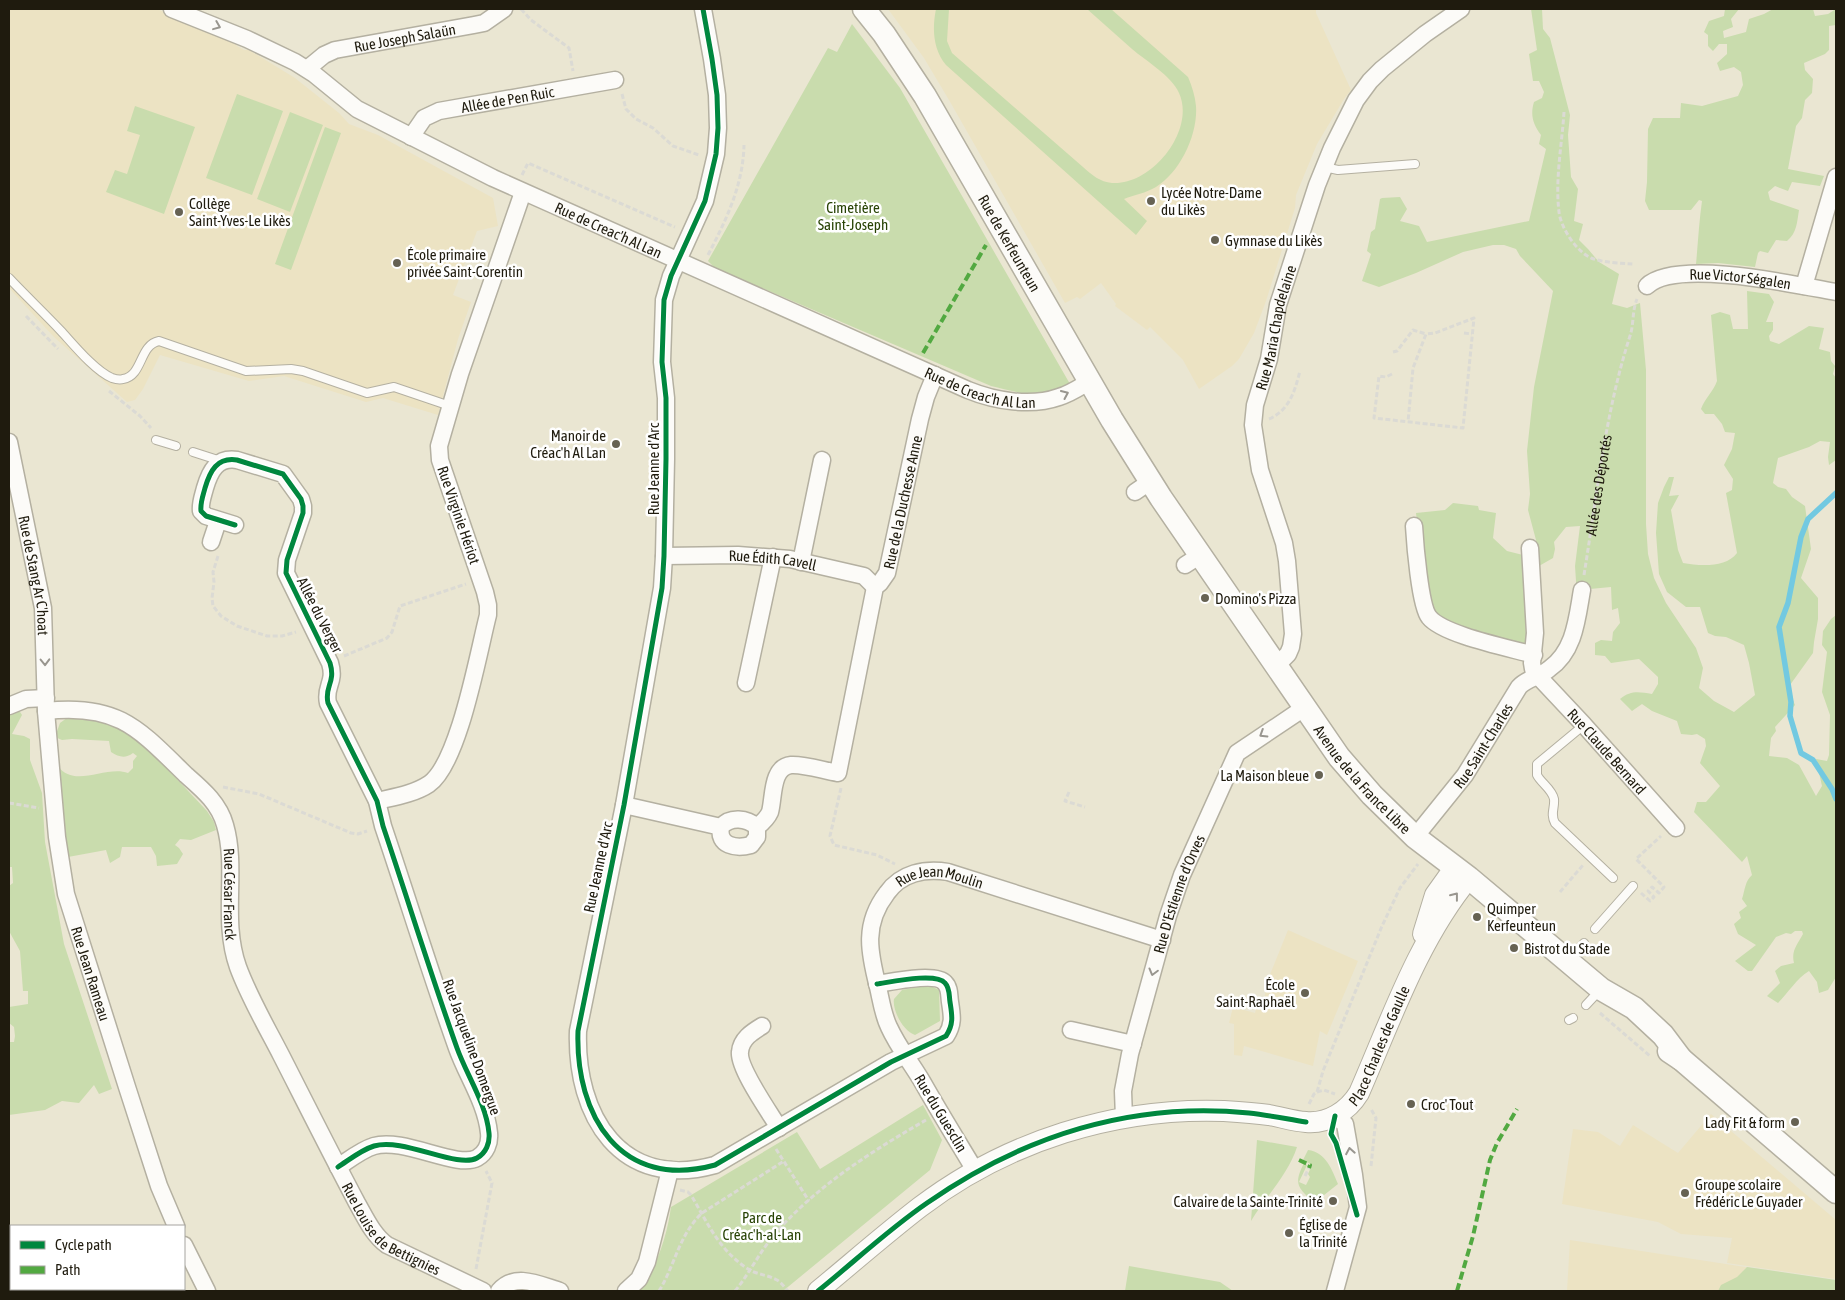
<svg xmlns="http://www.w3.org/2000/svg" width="1845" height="1300" font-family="'Asap Condensed',sans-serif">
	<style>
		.built { fill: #ece3c3 }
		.green { fill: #c9dcad }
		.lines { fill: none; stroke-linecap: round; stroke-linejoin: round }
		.stream { stroke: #72c9e1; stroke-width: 5.5 }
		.service-casing { stroke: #b4b0a1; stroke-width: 10 }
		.minor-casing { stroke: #b4b0a1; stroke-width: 19 }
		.tertiary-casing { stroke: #b4b0a1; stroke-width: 22 }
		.secondary-casing { stroke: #b4b0a1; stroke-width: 25 }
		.path { stroke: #dbdad4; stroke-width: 3; stroke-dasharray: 5 2.5; stroke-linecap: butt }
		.service { stroke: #fcfbf8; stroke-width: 8 }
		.minor { stroke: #fcfbf8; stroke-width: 16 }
		.tertiary { stroke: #fcfbf8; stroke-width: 20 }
		.secondary { stroke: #fcfbf8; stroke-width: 22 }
		.quiet { stroke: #52a941; stroke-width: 4; stroke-dasharray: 8 4; stroke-linecap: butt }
		.cycleway-casing { stroke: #fff; stroke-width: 8 }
		.cycleway { stroke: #00873e; stroke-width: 5 }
		.oneway { stroke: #99968f }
		.poi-dot { fill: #666253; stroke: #fff; stroke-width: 2 }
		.labels { text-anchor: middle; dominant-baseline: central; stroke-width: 5; stroke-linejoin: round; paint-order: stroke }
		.street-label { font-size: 15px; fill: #1f1b0e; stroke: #fff }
		.poi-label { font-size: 15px; fill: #1f1b0e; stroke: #fff; text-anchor: start }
		.park-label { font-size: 15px; fill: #274204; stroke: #fff }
	</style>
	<rect width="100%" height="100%" fill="#eae6d2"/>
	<path class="built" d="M9,9H157L234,41L237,46L244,50H249L295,78L339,113L349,124L378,135L493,198L498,226L477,231L453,295L471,302L458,339L438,415L383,398L366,402L284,376L249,381L160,355L143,389L135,400L127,402L54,337L9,288Z
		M888,9H1316V13L1351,90L1344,99L1317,144L1296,195L1295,208L1266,301L1254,333L1239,359L1232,366L1199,389L1183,360L1150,327L1147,330L1115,306L1116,304L1101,283L1080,299L1077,297L1065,303L949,100L924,58Z
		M1288,930L1358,961L1327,1035L1320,1031L1313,1066L1244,1046L1242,1056L1234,1055V1024L1229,1023L1233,1007L1255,1013L1258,1001L1264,999L1269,977Z
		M1711,1114L1836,1220V1279L1727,1263L1732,1238L1681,1234L1658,1222L1562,1204L1573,1129L1598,1132L1620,1146L1633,1125L1678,1153Z
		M1570,1240L1836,1281V1291H1567Z"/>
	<path class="green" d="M936,9H949L947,41L952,53L1083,167C1092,175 1100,182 1112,183C1152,186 1196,130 1179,93C1172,76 1146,61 1132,49C1117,36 1102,22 1087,9H1111L1188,77C1192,86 1195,96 1196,106C1198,135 1180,172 1156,187C1146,193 1134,195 1124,199L1147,221L1136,235L946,65C933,49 932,29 936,9Z
		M1531,9H1542L1543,29L1550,38L1570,115L1568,135L1571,177L1578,189L1574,221L1583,224L1579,240L1588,249L1599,262L1619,274L1612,304L1627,308L1640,303L1646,370V524L1648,554L1654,578L1666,603L1696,648L1703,668L1699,688L1714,701L1734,712L1755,695L1749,663L1744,645L1726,637L1715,636L1708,633L1700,607H1686L1667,592L1659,574L1656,533L1658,503L1664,487L1669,477H1674L1669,496L1679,495L1671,510L1678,550L1683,563C1700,566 1726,568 1737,553L1726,493L1732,490L1733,479L1724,465L1732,449L1735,433L1725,432L1722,424L1714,414H1705L1701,409C1705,398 1713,392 1717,381L1711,315L1720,312L1730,315L1733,329H1748L1747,291L1769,294L1774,302L1766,322H1773V330L1769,336L1770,341L1779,344L1809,326L1824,328L1819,349L1830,352L1831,361L1835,366L1833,374L1836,378V460L1829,465L1828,457L1830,442L1820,441L1809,447L1778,458L1773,483L1778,487L1786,489L1792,497L1805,506L1811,549L1801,578L1818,598V619L1814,642L1813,653L1790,685L1792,698L1795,705L1775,727L1776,731L1771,738L1769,756L1787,758L1799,765L1816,796L1822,786L1816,759L1827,761L1829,755L1830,715L1822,692L1827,652L1822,645L1823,631L1831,619L1836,615V977L1828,990L1819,993L1817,982L1809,971C1797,978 1788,993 1778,1003L1767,996L1780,983L1775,971L1781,966L1794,963C1791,951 1797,945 1803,934L1802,931H1795L1791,934L1786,933L1776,937L1752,971H1748L1735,961L1756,945L1738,934L1734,924L1741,918L1739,912L1747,906L1742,899C1745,890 1745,881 1752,875L1747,856L1742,862L1694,812L1697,802H1706L1720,786L1700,763L1706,746L1705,739L1697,734L1692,735L1681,734L1677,721L1652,711L1642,704L1632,711L1620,699C1631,690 1639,692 1652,694L1658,684V677L1639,659L1611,663L1605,656L1595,655V643L1601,640L1612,641L1613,632L1620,623L1618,608L1612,610L1611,587L1590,589L1585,601L1577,596L1575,566L1580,526L1566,527L1554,542L1555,549L1553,558L1539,566L1536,540L1528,510L1530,494L1527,451L1534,387L1553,291L1520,256L1516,249L1504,245H1493L1463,252L1416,273L1379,287L1362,281L1371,254L1367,251L1371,232L1375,229L1380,199L1382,198L1400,197L1407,209L1400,221L1419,226L1427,242L1529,221L1546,149L1539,144L1541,135C1533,124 1530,115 1534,102L1542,98L1544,92L1539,81H1533L1529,54L1537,50Z
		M1725,9H1739L1731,19L1733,27L1723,31L1724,38L1746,32L1749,19L1764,14L1773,9H1813L1815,16L1828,14L1836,9V25L1829,26V50L1825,54L1804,63L1805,70L1813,79L1812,93L1805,100L1802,118L1796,126L1788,169L1824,176L1820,186L1792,182L1788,191L1775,186L1768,192L1770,200L1799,210C1797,222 1797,233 1787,241L1776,240L1768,253L1760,251L1758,253L1755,267L1718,263L1696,264C1698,243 1699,222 1702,201L1699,200L1691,210H1649L1645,201L1647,182L1648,129L1653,118H1680L1681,103L1702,106L1738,96L1743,85L1741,72L1734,67L1720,71L1717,63L1727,54V44H1719L1713,51L1708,46V35L1704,32L1709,21L1724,16Z
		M852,24L900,88L1070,384C1064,387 1058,392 1051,394C1032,398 1010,390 991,386L715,268L708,261L828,48L837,52Z
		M237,94L283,111L252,195L206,178Z
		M135,106L195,127L164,214L106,192L115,170L127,174L140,135L127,131Z
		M290,112L323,125L290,212L257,199Z
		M325,127L341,133L291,270L275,264Z
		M1453,503L1478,506L1479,510L1496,513L1493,538L1507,551L1523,555L1526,636L1524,647L1464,631L1434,616L1424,581L1416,513L1445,510Z
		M9,695L22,715L12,734L24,736L30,739V760L42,793L45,842L64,944L112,1089L99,1094L94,1085L79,1103L62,1101L45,1110L9,1115V1042H14L15,1036L14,1027L9,1023V1007L28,1004V991H23L20,951L9,931V886L13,883L12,867H9Z
		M71,715L101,721L121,729L135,739L158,759L207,811L214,822L216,830L191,840L180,839L175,845L179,848L183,854L177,864L157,866L156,856L151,847H122L120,857L110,863L106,850L68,857L58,800V766C74,789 106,765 128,773L133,768V761L137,756L133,753C125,759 119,757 111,752L109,741L72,739L62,740L55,737L60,723Z
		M929,985L939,990L940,1021L915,1035C903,1031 892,1010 894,999L902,990Z
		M923,1105L942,1140L930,1170L783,1291H638C657,1268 667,1236 671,1207L797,1132L820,1169Z
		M1257,1140L1297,1147C1288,1175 1266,1196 1251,1221Z
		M1308,1150C1326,1152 1332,1170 1338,1184L1314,1203C1298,1187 1293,1185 1304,1163L1307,1165L1299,1182L1306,1185L1310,1177L1308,1174L1312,1165L1303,1160Z
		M1129,1266L1220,1282L1233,1291H1125Z
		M1747,1267L1836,1280V1291H1718L1721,1285L1737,1277Z"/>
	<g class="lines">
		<path class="stream" d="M1836,493L1808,519L1801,537L1788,603L1779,627L1791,702L1790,716L1801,753L1813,760L1832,789L1836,799"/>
		<defs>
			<path id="service" d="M1324,167L1338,170L1415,164
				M9,278C26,296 44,313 61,331C73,344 95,371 112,378C115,379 120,380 123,379C143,376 139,345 159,341L246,371L291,369L303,371L367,393L394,387L450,406
				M156,440L176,446
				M193,452L221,461
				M1584,725L1543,759L1537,764V775C1541,783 1552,789 1554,799C1555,808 1550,814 1555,823L1613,878
				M1595,929L1633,886
				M1570,959L1584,943
				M1586,1005L1600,990
				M1569,1020L1573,1018"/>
			<g id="minor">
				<path id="s2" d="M172,9L247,39L295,62L314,74L357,109L493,178L968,390C995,401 1031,407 1059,397C1070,394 1080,387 1090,381"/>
				<path d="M703,9L712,59L717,95L718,128L716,154L705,201L671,276L664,300L662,362L666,398V459L664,556L662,588L624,805L578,1031C575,1116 621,1191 715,1165L891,1062L946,1036C954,1024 952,1015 950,1002C949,996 950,988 945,983C936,972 891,982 877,984"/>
				<path id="s3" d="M307,69L324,55L335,50L474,25L484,23L504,9"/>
				<path id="s4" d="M411,137L424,118L439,111L615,80"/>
				<path id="s5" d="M1647,286C1676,258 1797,285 1836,292"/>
				<path d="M1804,286L1836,177"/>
				<path id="s6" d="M9,442L43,608L46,711L57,837L66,894L127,1087L159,1186L176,1226"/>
				<path d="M1135,492L1151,481"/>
				<path d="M235,525L206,516L201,511C200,503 203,496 205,488C210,471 217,457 237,460L283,474L301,499L303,506V513L287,560L286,573L330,663C336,683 324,686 328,703L377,801L383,826C408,900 431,975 457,1048C467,1076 486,1103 489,1133C490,1143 486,1153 477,1158C457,1169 403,1137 374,1146C361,1150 349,1160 338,1167"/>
				<path d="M1414,526C1415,543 1420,606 1429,617C1443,635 1510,648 1534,655"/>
				<path d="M211,542L218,521"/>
				<path id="s7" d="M1530,548L1535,633L1532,663L1533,669L1538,676L1584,725L1676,828"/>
				<path id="s8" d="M664,556L738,555L790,559L864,576L875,587"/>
				<path d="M801,562L822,460"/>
				<path d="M1185,565L1199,556"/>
				<path id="s9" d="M1276,666L1288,654L1291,647L1293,634L1287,561L1284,543L1260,470L1253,425L1255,405L1269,359L1278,305L1317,185L1332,148L1356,100L1370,81L1382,69L1425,34L1461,9"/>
				<path d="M746,683L773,557"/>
				<path d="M9,706L26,699L46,698"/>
				<path id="s10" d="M46,711C118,703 139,729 186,775C202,789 219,803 225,825C238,870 221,919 238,967C249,997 266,1026 281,1055C306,1104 331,1154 357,1203C365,1217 373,1235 387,1245L483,1291"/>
				<path d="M377,801C394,797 414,794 429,784C459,763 478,654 488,615V605L485,592L440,460L439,446L460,374L523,192"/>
				<path d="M624,805L721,827C730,816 747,818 757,827V837L751,845C736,849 717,846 721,827"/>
				<path id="s11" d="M757,827C762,823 767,819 770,812C774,798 771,767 791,765C804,764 825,771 838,773L875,587L880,583L887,573L920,419L926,397L935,375"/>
				<path id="s12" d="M1415,837L1465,775L1519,687C1527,678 1540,677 1549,669C1575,651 1577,618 1582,590"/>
				<path d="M762,1026C752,1032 741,1039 740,1052C738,1068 770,1113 779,1128"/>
				<path d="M1071,1030L1133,1044"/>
				<path d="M1335,1116L1345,1124L1354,1175L1358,1207L1335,1291"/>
				<path id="s13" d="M1124,1118L1123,1091L1130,1054L1168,916L1182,875L1237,753L1304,708"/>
				<path id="s14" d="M976,1172C958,1142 940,1113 923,1083C912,1064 898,1047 889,1027C883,1015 881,1000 878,987C869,952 863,924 887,893C901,873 925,868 948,872L1162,940"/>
				<path d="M184,1245L207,1291"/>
				<path d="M499,1291C515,1272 540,1285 560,1291"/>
				<path d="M626,1291L639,1279L647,1262L670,1170"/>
			</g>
			<g id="tertiary">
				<path d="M1423,934L1435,895L1455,867"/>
				<path id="s15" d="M818,1291C852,1263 885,1234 920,1207C1007,1141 1115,1107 1224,1111C1239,1112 1254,1113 1269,1115C1281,1117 1293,1121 1306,1122C1328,1124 1348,1111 1359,1093C1391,1020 1418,940 1469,878"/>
			</g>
			<g id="secondary">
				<path id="s16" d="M864,9L884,34L925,96L1112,420L1161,498L1339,757L1372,795L1415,837L1469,878L1601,989L1634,1008L1663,1035L1681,1059"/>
				<path d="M1669,1051L1681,1059L1836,1192"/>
			</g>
		</defs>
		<use href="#service" class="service-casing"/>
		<use href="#minor" class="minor-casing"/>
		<use href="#tertiary" class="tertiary-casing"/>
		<use href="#secondary" class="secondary-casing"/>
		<g class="path">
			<path d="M521,9L531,20L569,48L573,71"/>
			<path d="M622,94L626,109L636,119L653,128L673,146L699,155"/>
			<path d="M1564,112C1562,144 1555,179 1559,212C1561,228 1576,251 1591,258C1604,263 1620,263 1633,264"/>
			<path d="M522,175L528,163L675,227"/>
			<path d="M708,255C726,220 743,186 744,145"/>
			<path d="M26,316L58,349"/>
			<path d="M1464,333L1472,334"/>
			<path d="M1393,352L1397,351L1413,330L1426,334"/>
			<path d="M1392,374L1386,377L1379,376L1374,418L1463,428L1474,318L1435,333L1426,334L1413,368L1408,422"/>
			<path d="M109,391L140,416L151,428"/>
			<path d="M1269,419C1290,410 1295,390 1300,371"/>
			<path d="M218,556L213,572L214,582L212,598L213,606L221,616L237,626L267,636H282L296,632"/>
			<path id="s1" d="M1584,575C1597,495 1605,413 1630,336C1634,324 1632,311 1637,299"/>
			<path d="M344,656L387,638L392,632L400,606L466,584"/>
			<path d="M223,787L259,794L351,833L358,834L367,831"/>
			<path d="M841,788L830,836L834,845L877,855L895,864"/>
			<path d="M1069,792L1065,801L1085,807"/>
			<path d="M9,803L39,808"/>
			<path d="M1560,892L1583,865"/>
			<path d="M1641,893L1650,901L1654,897L1648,891L1652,887L1659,893L1664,887L1636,859L1661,836"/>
			<path d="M1600,1013L1650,1056"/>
			<path d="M1317,1092L1324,1090L1335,1094"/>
			<path d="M1309,1104L1314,1094L1317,1092L1323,1071L1382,926L1400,888L1418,864"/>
			<path d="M776,1149L809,1201"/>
			<path d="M1371,1166L1376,1118L1371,1109"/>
			<path d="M1305,1176L1309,1168"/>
			<path d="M680,1190L688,1192L691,1195C707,1222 718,1248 745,1267C756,1275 766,1274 777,1280C782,1283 785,1288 788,1291"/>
			<path d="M476,1269L492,1183L486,1171"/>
			<path d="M659,1291C675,1265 679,1235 702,1213L784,1161"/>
			<path d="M735,1291C749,1274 759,1253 774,1235C815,1187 872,1151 926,1120"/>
		</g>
		<use href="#service" class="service"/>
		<use href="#minor" class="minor"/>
		<use href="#tertiary" class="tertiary"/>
		<use href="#secondary" class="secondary"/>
		<path class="quiet" d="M923,353L986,245
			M1299,1160L1310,1165L1309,1168
			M1457,1291L1473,1236L1490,1160L1497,1143L1517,1109"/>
		<defs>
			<path id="cycleway" d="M703,9L712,59L717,95L718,128L716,154L705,201L671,276L664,300L662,362L666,398V459L664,556L662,588L624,805L578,1031C575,1116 621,1191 715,1165L891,1062L946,1036C954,1024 952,1015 950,1002C949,996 950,988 945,983C936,972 891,982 877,984
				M235,525L206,516L201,511C200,503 203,496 205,488C210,471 217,457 237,460L283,474L301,499L303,506V513L287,560L286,573L330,663C336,683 324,686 328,703L377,801L383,826C408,900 431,975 457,1048C467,1076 486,1103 489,1133C490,1143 486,1153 477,1158C457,1169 403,1137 374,1146C361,1150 349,1160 338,1167
				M1335,1116L1331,1134L1336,1143L1357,1215
				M818,1291C854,1262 889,1229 927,1203C1023,1136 1132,1101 1249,1113C1268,1115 1287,1119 1306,1122"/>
		</defs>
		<use href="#cycleway" class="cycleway-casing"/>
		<use href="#cycleway" class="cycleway"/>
	</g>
	<defs><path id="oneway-chevron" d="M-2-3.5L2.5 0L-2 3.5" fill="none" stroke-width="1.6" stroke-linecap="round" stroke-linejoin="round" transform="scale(1.25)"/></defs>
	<g class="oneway">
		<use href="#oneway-chevron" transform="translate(217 26) rotate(22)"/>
		<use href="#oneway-chevron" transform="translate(1065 394) rotate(-24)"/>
		<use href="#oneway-chevron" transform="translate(45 662) rotate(89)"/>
		<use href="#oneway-chevron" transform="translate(1263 734) rotate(148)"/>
		<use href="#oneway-chevron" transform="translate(1455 896) rotate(-52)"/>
		<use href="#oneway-chevron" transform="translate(1153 972) rotate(105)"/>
		<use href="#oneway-chevron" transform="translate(1350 1151) rotate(-100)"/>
	</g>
	<g class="poi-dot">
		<circle cx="1151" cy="201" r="5"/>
		<circle cx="179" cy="212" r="5"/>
		<circle cx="1215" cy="240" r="5"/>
		<circle cx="397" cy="263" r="5"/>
		<circle cx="616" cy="444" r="5"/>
		<circle cx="1205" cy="598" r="5"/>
		<circle cx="1319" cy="775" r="5"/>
		<circle cx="1477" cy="917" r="5"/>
		<circle cx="1514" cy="948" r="5"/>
		<circle cx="1305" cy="993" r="5"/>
		<circle cx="1411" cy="1104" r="5"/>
		<circle cx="1795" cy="1122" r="5"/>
		<circle cx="1685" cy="1193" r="5"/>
		<circle cx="1333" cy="1201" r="5"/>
		<circle cx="1289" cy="1233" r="5"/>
	</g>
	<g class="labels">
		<g class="street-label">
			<text stroke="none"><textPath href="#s3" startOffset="105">Rue Joseph Salaün</textPath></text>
			<text stroke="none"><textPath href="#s4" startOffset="109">Allée de Pen Ruic</textPath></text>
			<text stroke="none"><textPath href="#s2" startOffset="491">Rue de Creac'h Al Lan</textPath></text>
			<text stroke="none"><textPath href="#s16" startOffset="276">Rue de Kerfeunteun</textPath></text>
			<text stroke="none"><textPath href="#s5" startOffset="96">Rue Victor Ségalen</textPath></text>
			<text stroke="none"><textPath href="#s9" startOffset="352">Rue Maria Chapdelaine</textPath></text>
			<text stroke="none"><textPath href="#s2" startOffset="896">Rue de Creac'h Al Lan</textPath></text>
			<text transform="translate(653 469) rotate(-90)">Rue Jeanne d'Arc</text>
			<text stroke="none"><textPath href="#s1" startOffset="91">Allée des Déportés</textPath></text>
			<text stroke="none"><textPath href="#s11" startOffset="404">Rue de la Duchesse Anne</textPath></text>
			<text transform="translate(459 515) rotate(71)">Rue Virginie Hériot</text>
			<text stroke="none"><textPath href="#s8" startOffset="109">Rue Édith Cavell</textPath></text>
			<text stroke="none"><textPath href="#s6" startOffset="136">Rue de Stang Ar C'hoat</textPath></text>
			<text transform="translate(320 615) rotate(63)">Allée du Verger</text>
			<text stroke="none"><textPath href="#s12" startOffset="114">Rue Saint-Charles</textPath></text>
			<text stroke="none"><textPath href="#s7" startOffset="232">Rue Claude Bernard</textPath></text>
			<text stroke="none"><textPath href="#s16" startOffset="919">Avenue de la France Libre</textPath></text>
			<text transform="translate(598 867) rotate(-78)">Rue Jeanne d'Arc</text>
			<text stroke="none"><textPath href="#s14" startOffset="369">Rue Jean Moulin</textPath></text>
			<text stroke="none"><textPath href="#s13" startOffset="232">Rue D'Estienne d'Orves</textPath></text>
			<text stroke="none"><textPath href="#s10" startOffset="296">Rue César Franck</textPath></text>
			<text stroke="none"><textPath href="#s6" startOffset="540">Rue Jean Rameau</textPath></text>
			<text stroke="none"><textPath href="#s15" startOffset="655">Place Charles de Gaulle</textPath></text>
			<text transform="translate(472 1047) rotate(70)">Rue Jacqueline Domergue</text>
			<text transform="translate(941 1113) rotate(59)">Rue du Guesclin</text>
			<text stroke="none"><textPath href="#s10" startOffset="678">Rue Louise de Bettignies</textPath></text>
		</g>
		<g class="poi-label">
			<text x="1161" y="192">Lycée Notre-Dame<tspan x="1161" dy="17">du Likès</tspan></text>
			<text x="189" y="203">Collège<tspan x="189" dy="17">Saint-Yves-Le Likès</tspan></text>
			<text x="1225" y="240">Gymnase du Likès</text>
			<text x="407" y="254">École primaire<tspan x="407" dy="17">privée Saint-Corentin</tspan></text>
			<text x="606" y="435" text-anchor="end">Manoir de<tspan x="606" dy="17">Créac'h Al Lan</tspan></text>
			<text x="1215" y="598">Domino's Pizza</text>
			<text x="1309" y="775" text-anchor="end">La Maison bleue</text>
			<text x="1487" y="908">Quimper<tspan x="1487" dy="17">Kerfeunteun</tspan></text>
			<text x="1524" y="948">Bistrot du Stade</text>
			<text x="1295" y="984" text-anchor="end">École<tspan x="1295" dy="17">Saint-Raphaël</tspan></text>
			<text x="1421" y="1104">Croc' Tout</text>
			<text x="1785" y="1122" text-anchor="end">Lady Fit &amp; form</text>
			<text x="1695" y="1184">Groupe scolaire<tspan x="1695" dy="17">Frédéric Le Guyader</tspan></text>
			<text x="1323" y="1201" text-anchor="end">Calvaire de la Sainte-Trinité</text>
			<text x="1299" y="1224">Église de<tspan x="1299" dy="17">la Trinité</tspan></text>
		</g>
		<g class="park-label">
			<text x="853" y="207">Cimetière<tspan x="853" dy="17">Saint-Joseph</tspan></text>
			<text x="762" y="1217">Parc de<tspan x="762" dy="17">Créac'h-al-Lan</tspan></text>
		</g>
	</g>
	<rect width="1845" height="1300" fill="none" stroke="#1f1b0e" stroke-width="20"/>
	<rect x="10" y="1225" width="175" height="65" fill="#ffffff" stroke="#a5a49f"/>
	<rect x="20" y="1241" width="25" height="8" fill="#00873e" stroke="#a5a49f"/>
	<text x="55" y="1250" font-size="15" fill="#1f1b0e">Cycle path</text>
	<rect x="20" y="1266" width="25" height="8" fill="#52a941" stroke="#a5a49f"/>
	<text x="55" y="1275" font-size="15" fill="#1f1b0e">Path</text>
</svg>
